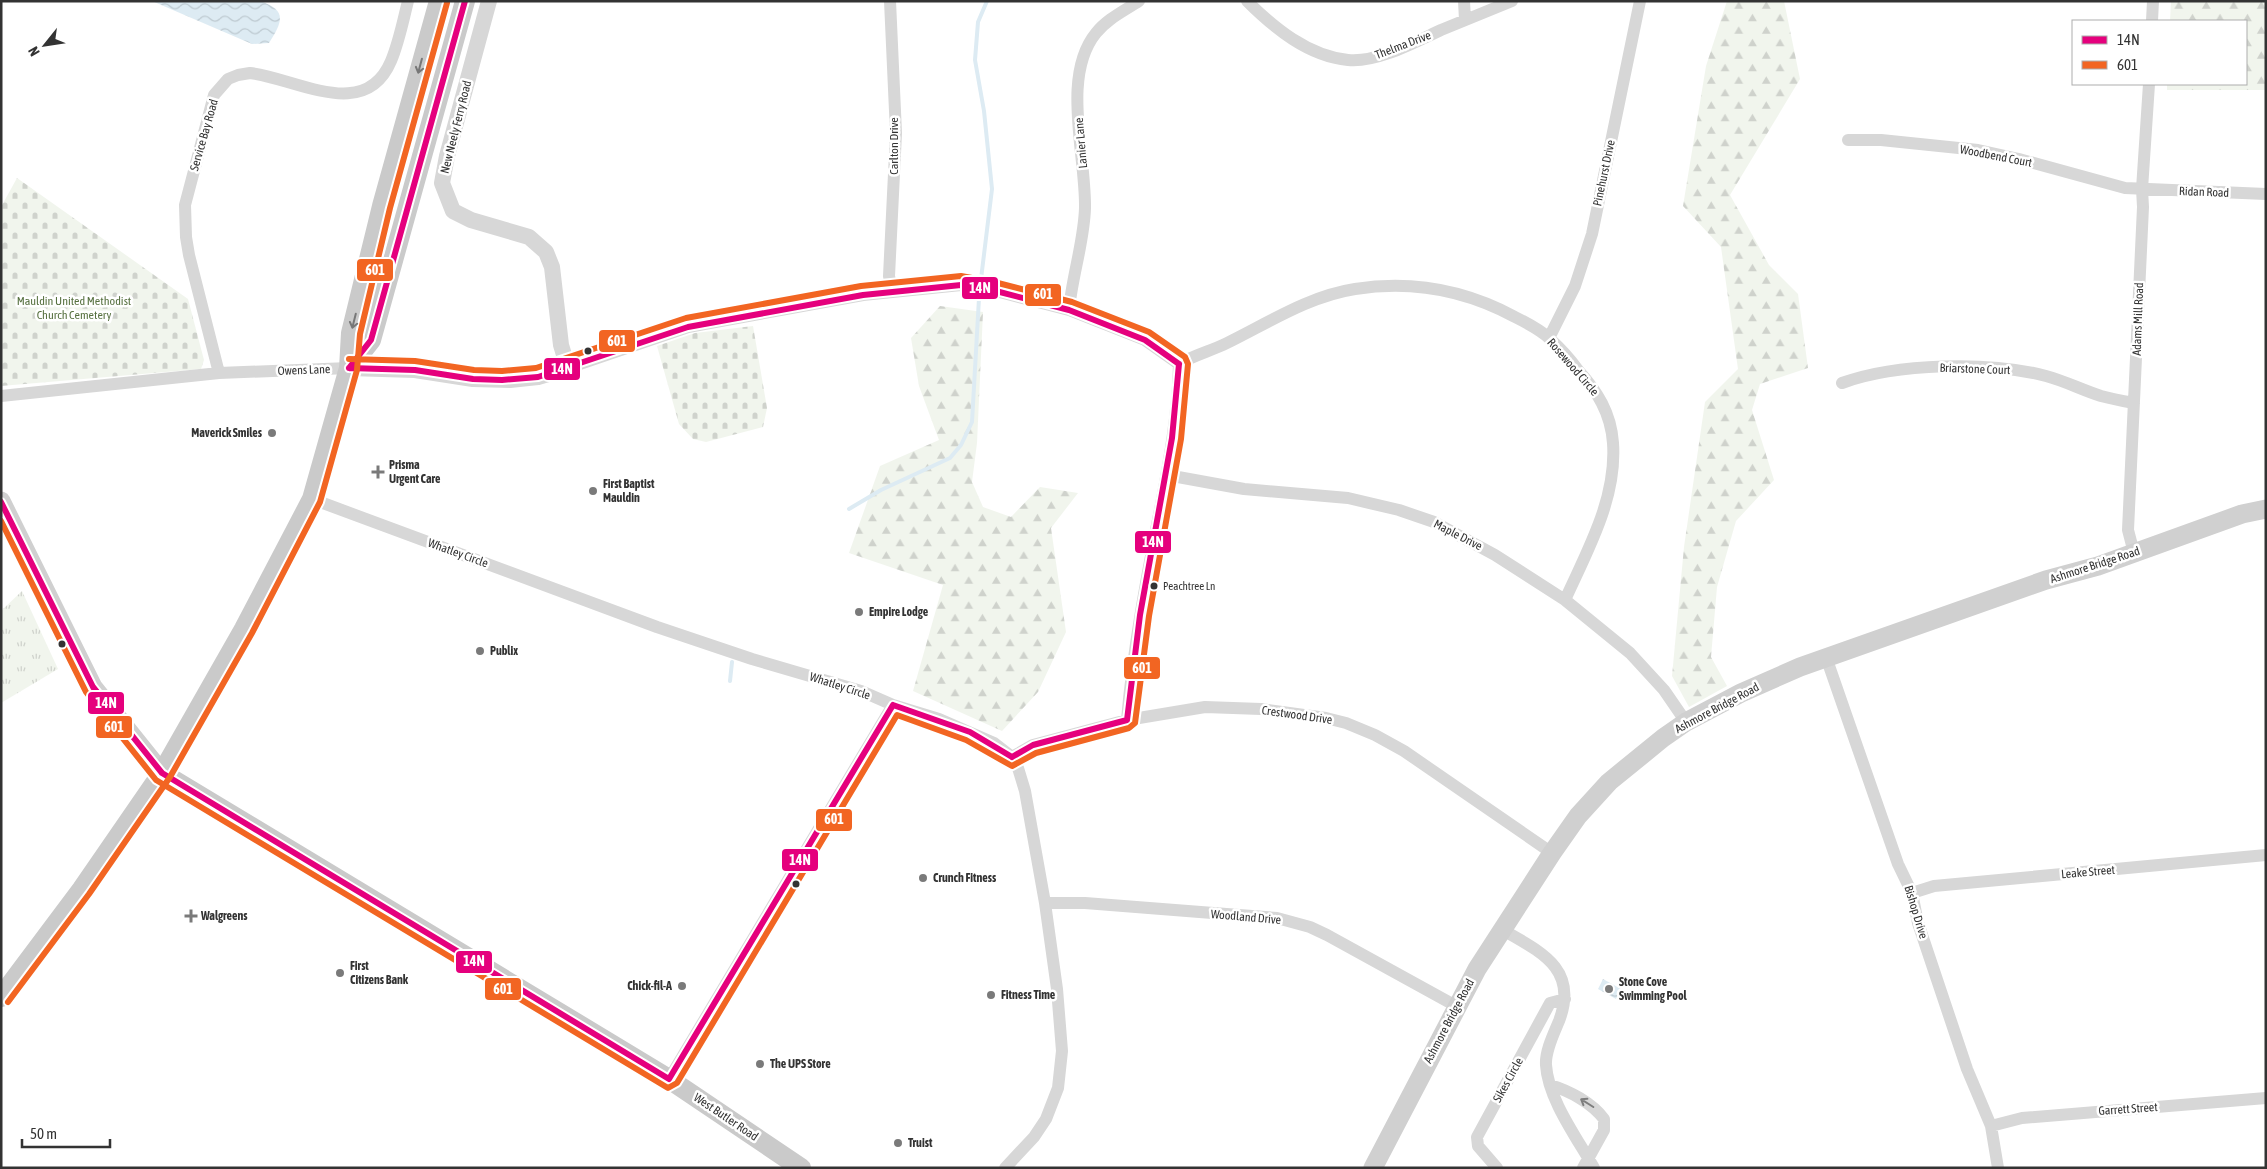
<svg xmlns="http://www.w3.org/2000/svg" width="2267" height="1169" font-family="'Asap Condensed',sans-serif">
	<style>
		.grass { fill: url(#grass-tufts) }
		.forest { fill: url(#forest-firs) }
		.cemetery { fill: url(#cemetery-stones) }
		.water { fill: url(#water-waves) }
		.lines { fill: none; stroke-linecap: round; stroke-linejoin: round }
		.stream { stroke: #ddebf3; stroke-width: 4 }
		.minor { stroke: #d7d7d7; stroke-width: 12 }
		.tertiary { stroke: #d7d7d7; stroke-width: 16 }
		.secondary { stroke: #d0d0d0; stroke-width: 19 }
		.primary { stroke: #cacaca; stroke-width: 20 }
		.bus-1-casing { stroke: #fff; stroke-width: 10 }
		.bus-2-casing { stroke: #fff; stroke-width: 10 }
		.bus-1 { stroke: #e5007d; stroke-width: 6 }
		.bus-2 { stroke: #f26522; stroke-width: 6 }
		.oneway { stroke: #777 }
		.oneway2 { stroke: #7d7d7d }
		.bus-dot { fill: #333; stroke: #fff; stroke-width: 2 }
		.poi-dot { fill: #7a7a7a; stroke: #fff; stroke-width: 2 }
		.labels { text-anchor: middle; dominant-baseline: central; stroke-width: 5; stroke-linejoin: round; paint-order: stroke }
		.bus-label { font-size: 11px; fill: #333; stroke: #fff; text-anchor: start }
		.street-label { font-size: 12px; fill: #333; stroke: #fff }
		.park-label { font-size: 12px; fill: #56703f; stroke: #fff }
		.poi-label { font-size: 12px; font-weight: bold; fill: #333; stroke: #fff; text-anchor: start }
		.line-badge { stroke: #fff; stroke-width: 2 }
		.badge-label { font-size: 14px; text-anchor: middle; font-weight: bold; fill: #fff }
	</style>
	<defs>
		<pattern id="grass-tufts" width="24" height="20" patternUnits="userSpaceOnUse" patternTransform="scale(1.25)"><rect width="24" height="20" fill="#f1f5ed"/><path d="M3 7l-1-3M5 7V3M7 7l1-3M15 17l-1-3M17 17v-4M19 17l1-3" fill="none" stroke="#cfd2cc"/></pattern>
		<pattern id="forest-firs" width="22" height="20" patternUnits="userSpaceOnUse" patternTransform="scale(1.25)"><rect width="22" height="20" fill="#f1f5ed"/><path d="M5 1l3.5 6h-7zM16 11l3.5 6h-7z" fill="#cfd2cc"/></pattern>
		<pattern id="cemetery-stones" width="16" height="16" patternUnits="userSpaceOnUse" patternTransform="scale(1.25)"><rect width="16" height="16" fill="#f1f5ed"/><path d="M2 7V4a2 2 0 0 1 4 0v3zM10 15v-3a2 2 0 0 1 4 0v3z" fill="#cfd2cc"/></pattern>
		<pattern id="water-waves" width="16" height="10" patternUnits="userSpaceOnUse" patternTransform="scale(1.25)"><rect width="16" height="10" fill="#ddebf3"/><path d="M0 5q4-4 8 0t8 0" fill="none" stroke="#becad1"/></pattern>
	</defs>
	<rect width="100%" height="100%" fill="#fff"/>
	<path class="grass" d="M22,591L58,669L1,703V611Z"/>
	<path class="forest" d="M1727,1H1784L1800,79L1730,195L1769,265L1798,294L1808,368L1760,384L1752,410L1774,480L1736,521L1717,587L1711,657L1727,686L1689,707L1672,676L1684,547L1705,402L1738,369L1721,247L1683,206L1706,66Z
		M2171,1H2266V90H2167V84H2246V21H2170Z
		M940,306L983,312L977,443L972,482L983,507L1011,517L1040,487L1078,493L1051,528L1066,632L1038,692L1002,731L913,691L943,585L849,553L880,466L939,440L919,386L911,338Z"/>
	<path class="cemetery" d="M17,178L188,299L204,360L201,369L1,386V207Z
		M753,326L767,408L763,427L706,442L693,439L679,424L657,346L695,333Z"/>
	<path class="water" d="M152,1H260C287,10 283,21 269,43L252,44Z
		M1603,979L1621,989L1616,999L1598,989Z"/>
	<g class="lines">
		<path class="stream" d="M981,279L992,189L984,111L975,60L978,22L987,1
			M849,509L881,490L950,458L961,445L972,422L979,298
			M730,681L732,662"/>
		<path class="minor" d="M890,1L896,133L889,276L892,291
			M1247,1C1274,28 1308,56 1348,60C1377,63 1415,42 1441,30C1465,20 1488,11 1512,1
			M1464,1L1465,20
			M2152,21L2153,1
			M1848,140H1881L1978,150L2019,159L2125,188L2266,194
			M1069,310C1072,276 1084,242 1085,208C1086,155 1061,76 1096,33C1107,19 1124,11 1139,1
			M1549,338L1575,286L1592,234L1640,1
			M1179,364C1194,355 1211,351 1227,343C1268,323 1309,296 1355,289C1412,280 1465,290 1515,317C1527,323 1541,330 1550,339C1560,348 1570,359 1578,370C1597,391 1611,413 1613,443C1617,499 1587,551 1565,600
			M568,368L688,327L863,295L961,285L992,290L1069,310L1145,340L1179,364
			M219,373L189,255L186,237L185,205L214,95L228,79L238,75L250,73C296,78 365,123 391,61C399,42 403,21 408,1
			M1842,383C1897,363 1989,361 2046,376C2065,381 2082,390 2101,396C2112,399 2123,401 2134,403
			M1,396L219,373L349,368
			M1167,475L1244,489L1348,498L1399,510L1434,522L1495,555L1565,600L1630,653L1664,690L1686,722
			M312,499L657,627L752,659L861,691L893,705L939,719L994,743L1012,757L1018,768L1025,791L1045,903L1057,989L1062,1051L1058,1088L1046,1119L1034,1137L1005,1168
			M2134,553L2128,530L2143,207L2142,189L2149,84
			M1826,657L1898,864L1912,893L1918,923L1967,1069L1991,1126L1998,1168
			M1127,720C1133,650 1146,580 1160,510C1169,462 1178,414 1179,364
			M1012,757L1033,745L1127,720L1205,707L1261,709L1326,718L1346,723L1375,735L1404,751L1552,853
			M1912,893L1934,886L2266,855
			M1045,903H1085L1277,918L1310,927L1327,935L1456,1006
			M1503,930C1541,952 1579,969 1559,1021C1554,1033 1545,1051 1546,1065C1548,1099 1577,1138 1594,1168
			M669,1079L893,705
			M1550,1085C1570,1091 1592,1103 1604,1119V1130L1583,1168
			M1991,1126L2022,1118L2266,1098
			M1497,1168L1478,1146L1477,1137L1550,1003L1565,999"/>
		<path class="tertiary" d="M349,368L415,370L473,379L510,380L538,377L568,368L561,345L552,267L546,252L529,237L471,220L453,211L442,183L447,156L489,1"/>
		<path class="secondary" d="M1,501L93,687L162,773
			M1373,1168L1477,969L1552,853L1578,816L1609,782L1663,738L1686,722L1741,693L1800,667L2046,580L2098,566L2242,514L2266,509"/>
		<path class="primary" d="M349,368L371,340L465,1
			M162,773L669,1079L801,1168
			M1,997L82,889L162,773L244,629L312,499L349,368L351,333L382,206L439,1"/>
		<defs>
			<path id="bus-1" d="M349,368L415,370L473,379L502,380L538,377L688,327L863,295L961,285L992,290L1069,310L1145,340L1179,364
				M349,368L371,340L465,1
				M1,502L93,687L162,773L669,1079
				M893,705L970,732L1012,757
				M1127,720L1140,615L1172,438L1179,364
				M1012,757L1033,745L1127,720
				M669,1079L893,705"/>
			<path id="bus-2" d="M1,521L86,692L156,780L668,1088L677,1083L897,715L966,740L1012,766L1036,753L1129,728L1135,723L1149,616L1181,439L1188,364L1185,357L1149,332L1072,302L994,282L961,276L861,286L686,318L536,368L502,371L474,370L415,361L349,359
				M8,1002L89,894L170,777L252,633L320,502L357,370L360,334L390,208L447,3"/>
		</defs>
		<use href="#bus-1" class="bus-1-casing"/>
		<use href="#bus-2" class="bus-2-casing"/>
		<use href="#bus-1" class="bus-1"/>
		<use href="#bus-2" class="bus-2"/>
	</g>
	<defs><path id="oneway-shaft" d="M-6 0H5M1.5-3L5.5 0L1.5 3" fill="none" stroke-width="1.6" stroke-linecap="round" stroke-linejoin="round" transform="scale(1.25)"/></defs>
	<g class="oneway">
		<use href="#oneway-shaft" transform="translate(420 66) rotate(105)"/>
		<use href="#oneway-shaft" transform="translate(354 321) rotate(104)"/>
	</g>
	<use class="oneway2" href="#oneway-shaft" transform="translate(1587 1103) rotate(-148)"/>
	<g class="bus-dot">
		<circle cx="588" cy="351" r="4.5"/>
		<circle cx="1154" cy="586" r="4.5"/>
		<circle cx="62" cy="644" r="4.5"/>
		<circle cx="796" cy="884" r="4.5"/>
	</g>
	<g class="poi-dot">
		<circle cx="272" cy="433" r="5"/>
		<path d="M375.5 464.5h5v5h5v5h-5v5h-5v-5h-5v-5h5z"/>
		<circle cx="593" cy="491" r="5"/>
		<circle cx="859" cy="612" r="5"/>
		<circle cx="480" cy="651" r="5"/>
		<circle cx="923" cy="878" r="5"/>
		<path d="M188.5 908.5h5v5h5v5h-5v5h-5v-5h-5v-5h5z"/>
		<circle cx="340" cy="973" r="5"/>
		<circle cx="682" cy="986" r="5"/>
		<circle cx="1609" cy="989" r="5"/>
		<circle cx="991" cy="995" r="5"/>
		<circle cx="760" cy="1064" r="5"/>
		<circle cx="898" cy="1143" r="5"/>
	</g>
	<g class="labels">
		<g class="bus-label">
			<text x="1163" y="586">Peachtree Ln</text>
		</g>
		<g class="street-label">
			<text transform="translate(1403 45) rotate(-21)">Thelma Drive</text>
			<text transform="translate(456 127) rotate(-76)">New Neely Ferry Road</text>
			<text transform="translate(204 135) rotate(-74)">Service Bay Road</text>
			<text transform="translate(1081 143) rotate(-95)">Lanier Lane</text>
			<text transform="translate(894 146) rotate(-90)">Carlton Drive</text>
			<text transform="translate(1996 156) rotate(11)">Woodbend Court</text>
			<text transform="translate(1604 173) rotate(-78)">Pinehurst Drive</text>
			<text transform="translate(2204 192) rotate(2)">Ridan Road</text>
			<text transform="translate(2138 319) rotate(-88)">Adams Mill Road</text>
			<text transform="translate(1573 367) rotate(49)">Rosewood Circle</text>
			<text transform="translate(1975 369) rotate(2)">Briarstone Court</text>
			<text transform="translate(304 370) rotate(-2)">Owens Lane</text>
			<text transform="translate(1458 535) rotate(27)">Maple Drive</text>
			<text transform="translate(458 553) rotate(20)">Whatley Circle</text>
			<text transform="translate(2095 565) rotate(-18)">Ashmore Bridge Road</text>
			<text transform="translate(840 686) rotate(18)">Whatley Circle</text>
			<text transform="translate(1717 708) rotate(-28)">Ashmore Bridge Road</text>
			<text transform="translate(1297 715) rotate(8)">Crestwood Drive</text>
			<text transform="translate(2088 872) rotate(-5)">Leake Street</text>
			<text transform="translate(1916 912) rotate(73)">Bishop Drive</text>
			<text transform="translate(1246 917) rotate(5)">Woodland Drive</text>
			<text transform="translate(1449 1021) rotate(-62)">Ashmore Bridge Road</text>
			<text transform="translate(1508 1080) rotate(-61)">Sikes Circle</text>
			<text transform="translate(2128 1109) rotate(-4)">Garrett Street</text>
			<text transform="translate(726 1117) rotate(34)">West Butler Road</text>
		</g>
		<g class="park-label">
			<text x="74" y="301">Mauldin United Methodist<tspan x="74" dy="14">Church Cemetery</tspan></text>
		</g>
		<g class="poi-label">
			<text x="262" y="433" text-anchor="end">Maverick Smiles</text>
			<text x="389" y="465">Prisma<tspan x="389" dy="14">Urgent Care</tspan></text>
			<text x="603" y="484">First Baptist<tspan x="603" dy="14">Mauldin</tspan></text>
			<text x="869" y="612">Empire Lodge</text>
			<text x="490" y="651">Publix</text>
			<text x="933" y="878">Crunch Fitness</text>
			<text x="201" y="916">Walgreens</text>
			<text x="350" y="966">First<tspan x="350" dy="14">Citizens Bank</tspan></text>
			<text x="1619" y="982">Stone Cove<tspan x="1619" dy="14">Swimming Pool</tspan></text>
			<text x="672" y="986" text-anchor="end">Chick-fil-A</text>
			<text x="1001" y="995">Fitness Time</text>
			<text x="770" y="1064">The UPS Store</text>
			<text x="908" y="1143">Truist</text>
		</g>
	</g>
	<g class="line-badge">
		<rect x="356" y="258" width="38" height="24" rx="5" fill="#f26522"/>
		<rect x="961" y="276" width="38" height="24" rx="5" fill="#e5007d"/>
		<rect x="1024" y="283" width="38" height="24" rx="5" fill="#f26522"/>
		<rect x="598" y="329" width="38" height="24" rx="5" fill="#f26522"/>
		<rect x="543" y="357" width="38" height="24" rx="5" fill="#e5007d"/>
		<rect x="1134" y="530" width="38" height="24" rx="5" fill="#e5007d"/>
		<rect x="1123" y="656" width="38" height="24" rx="5" fill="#f26522"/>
		<rect x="87" y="691" width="38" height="24" rx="5" fill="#e5007d"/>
		<rect x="95" y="715" width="38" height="24" rx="5" fill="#f26522"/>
		<rect x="815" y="808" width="38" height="24" rx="5" fill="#f26522"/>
		<rect x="781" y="848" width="38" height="24" rx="5" fill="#e5007d"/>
		<rect x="455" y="950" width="38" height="24" rx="5" fill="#e5007d"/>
		<rect x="484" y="977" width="38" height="24" rx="5" fill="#f26522"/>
	</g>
	<g class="badge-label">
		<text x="375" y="275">601</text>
		<text x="980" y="293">14N</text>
		<text x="1043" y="299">601</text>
		<text x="617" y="346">601</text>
		<text x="562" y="374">14N</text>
		<text x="1153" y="547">14N</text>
		<text x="1142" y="673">601</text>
		<text x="106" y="708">14N</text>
		<text x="114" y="732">601</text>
		<text x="834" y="824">601</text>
		<text x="800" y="865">14N</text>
		<text x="474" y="966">14N</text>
		<text x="503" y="994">601</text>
	</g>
	<rect width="2267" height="1169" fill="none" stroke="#333333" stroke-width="5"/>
	<rect x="2072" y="20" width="175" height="65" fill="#ffffff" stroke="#adadad"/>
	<rect x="2082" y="36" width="25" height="8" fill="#e5007d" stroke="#adadad"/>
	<text x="2117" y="45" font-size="15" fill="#333333">14N</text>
	<rect x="2082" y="61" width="25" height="8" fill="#f26522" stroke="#adadad"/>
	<text x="2117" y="70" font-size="15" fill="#333333">601</text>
	<g transform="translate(45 45) rotate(240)" stroke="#ffffff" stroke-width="4" paint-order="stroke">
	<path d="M0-4L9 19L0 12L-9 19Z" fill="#333333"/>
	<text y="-8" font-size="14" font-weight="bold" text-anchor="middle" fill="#333333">N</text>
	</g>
	<path d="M22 1139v8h88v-8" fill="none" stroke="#333333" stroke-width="2.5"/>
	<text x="30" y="1139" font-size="15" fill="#333333" stroke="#ffffff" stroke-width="4" paint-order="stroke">50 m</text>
</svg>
